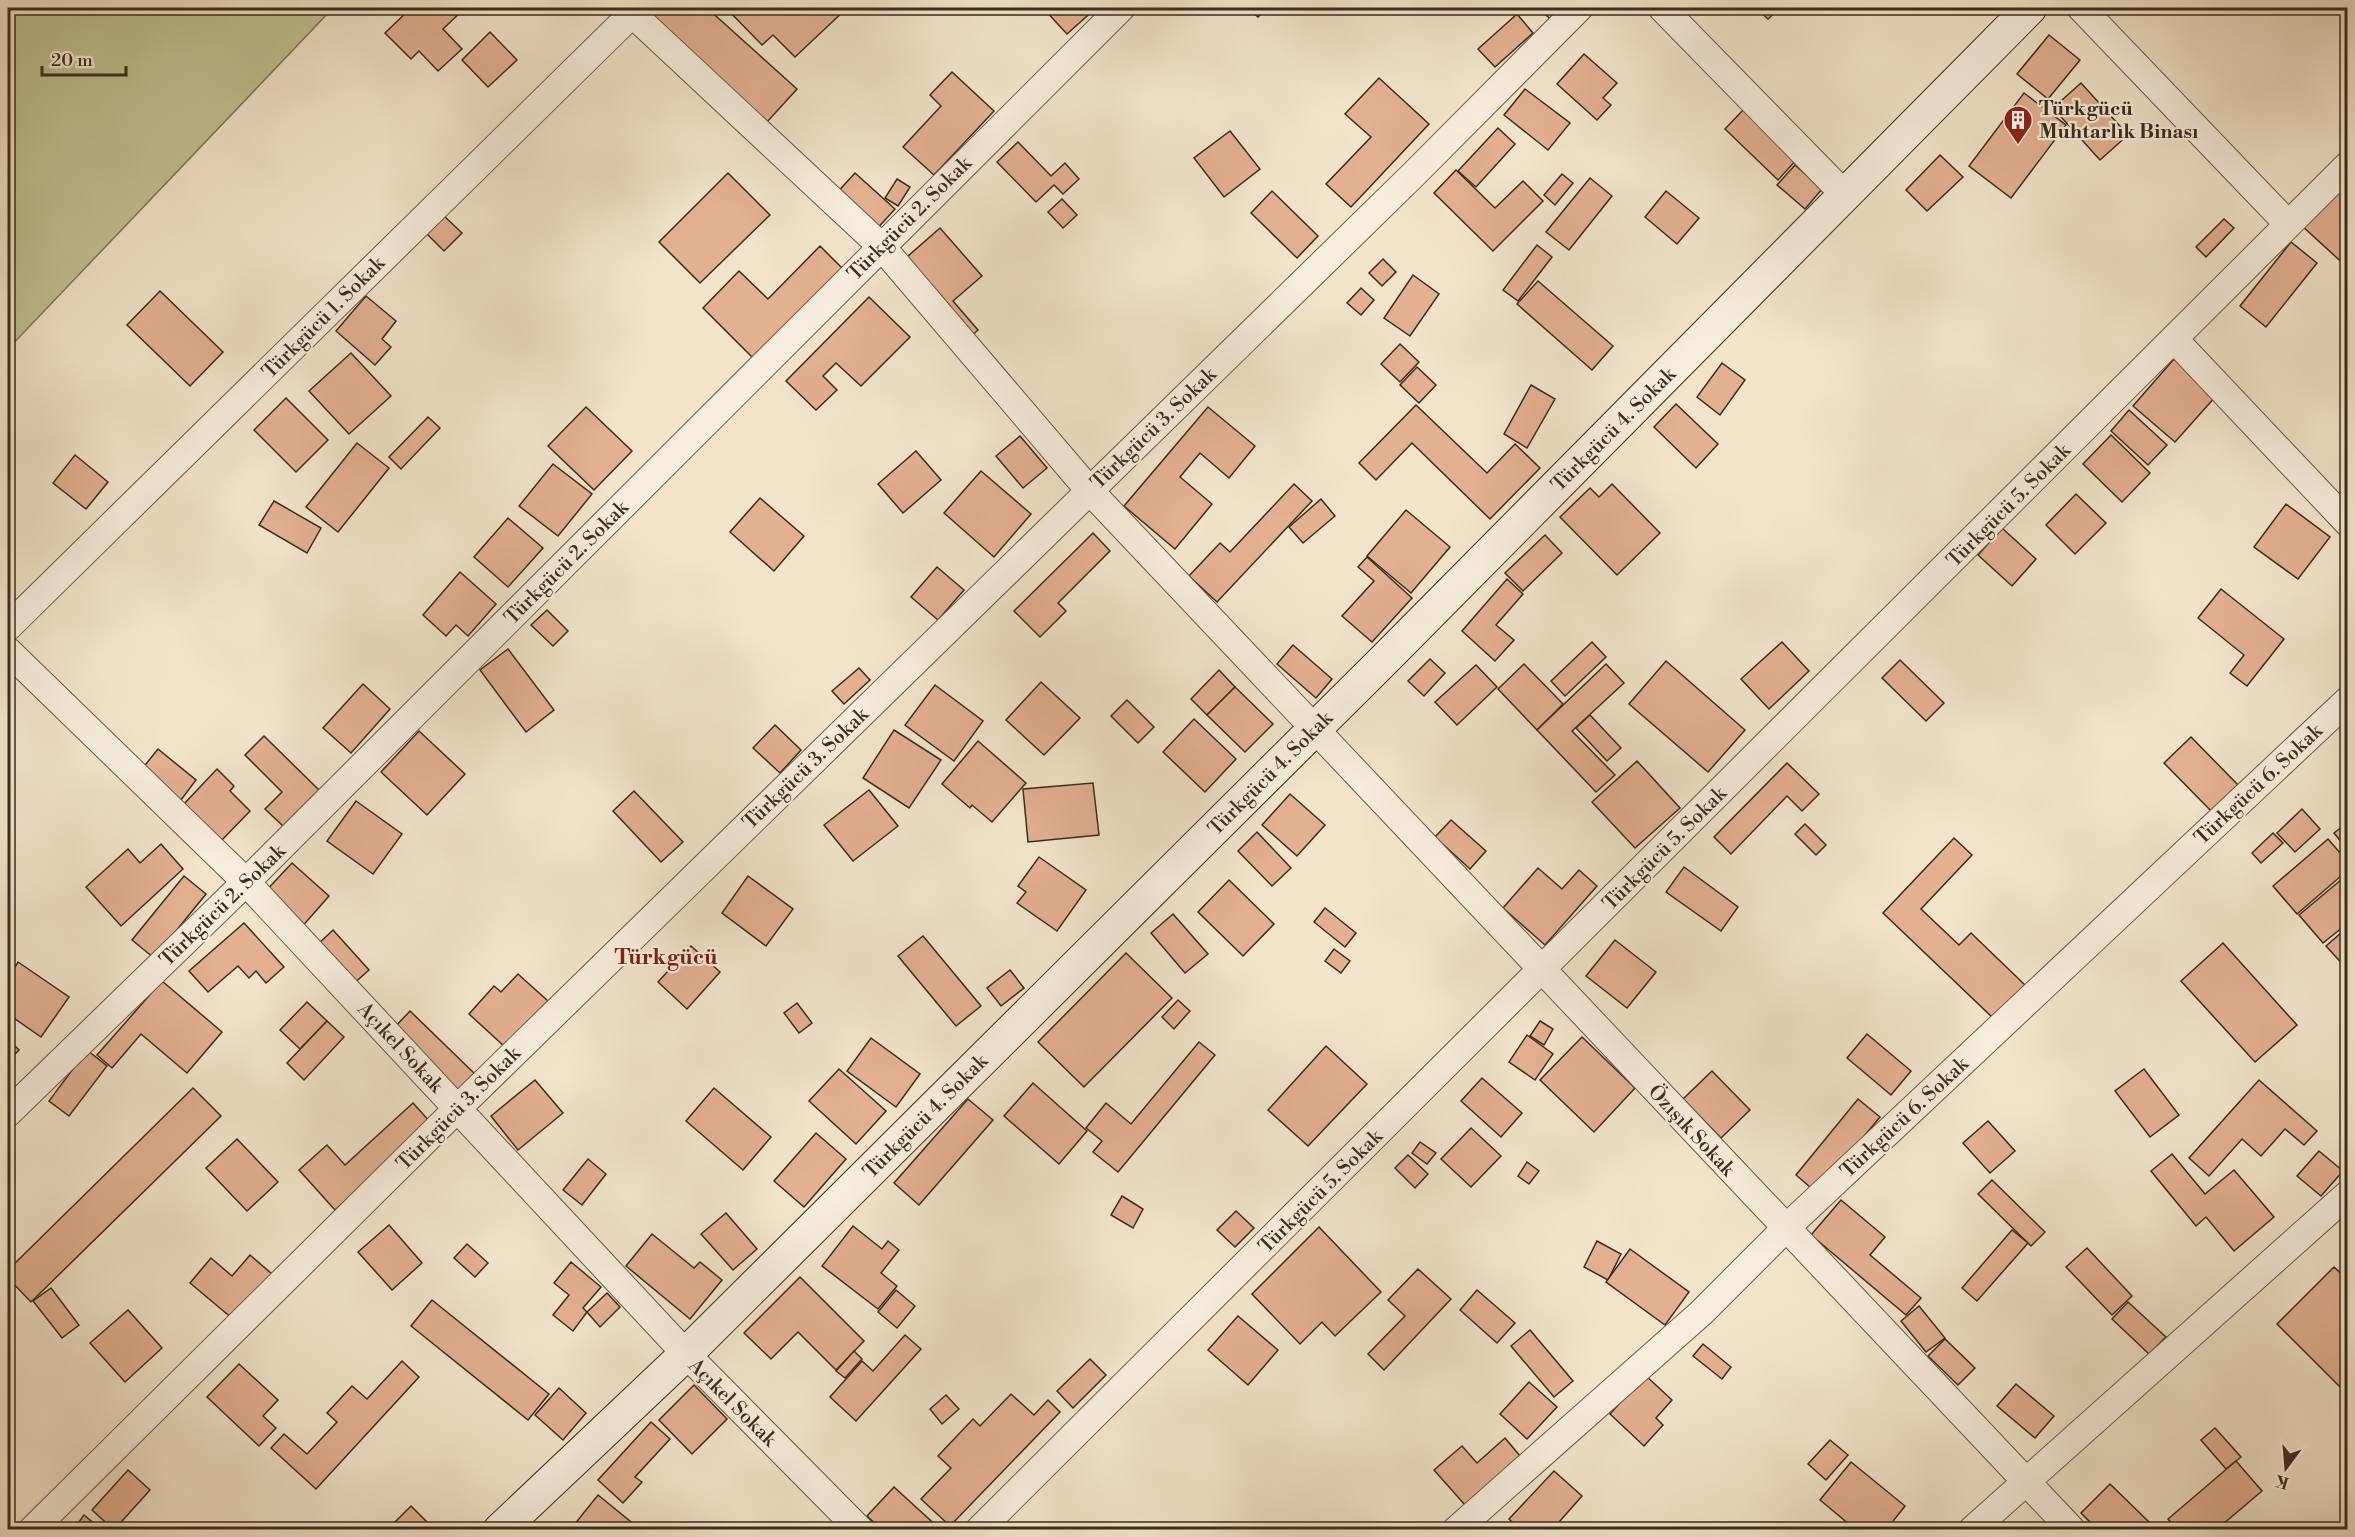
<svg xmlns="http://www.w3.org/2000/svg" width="2355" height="1537" viewBox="0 0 2355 1537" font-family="'Libre Bodoni',serif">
<rect width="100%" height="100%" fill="#f2e4cb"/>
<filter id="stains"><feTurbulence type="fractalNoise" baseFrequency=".00333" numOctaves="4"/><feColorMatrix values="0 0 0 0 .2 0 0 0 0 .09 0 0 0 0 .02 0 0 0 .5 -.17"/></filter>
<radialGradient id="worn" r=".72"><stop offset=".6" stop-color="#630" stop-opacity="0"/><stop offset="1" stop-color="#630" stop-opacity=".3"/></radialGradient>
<polygon fill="#c0c293" stroke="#7e7758" stroke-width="1.5" points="8,8 333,8 8,349"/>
<g fill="#e3b092" stroke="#3b2c1c" stroke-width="1.5">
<polygon points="411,8 465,8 443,29 462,49 438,71 419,51 411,59 385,33"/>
<polygon points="661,8 707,8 797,89 767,122 652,18"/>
<polygon points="726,8 847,8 795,57 773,35 762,45"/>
<polygon points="1043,8 1096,8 1067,34"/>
<polygon points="1248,8 1267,8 1258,17"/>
<polygon points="1537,8 1561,8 1552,20"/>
<polygon points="1756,8 1780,8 1768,19"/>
<polygon points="1517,14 1533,33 1495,67 1478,49"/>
<polygon points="490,32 517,60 488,87 462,60"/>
<polygon points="2049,35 2080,60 2048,99 2017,74"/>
<polygon points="1584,54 1617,83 1603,98 1611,105 1597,120 1557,84"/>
<polygon points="952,72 994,111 934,175 903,147 941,106 930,95"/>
<polygon points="1379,78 1429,124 1351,207 1326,184 1371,137 1345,114"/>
<polygon points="2081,83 2128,135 2100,160 2053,108"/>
<polygon points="1525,89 1570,123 1548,150 1504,115"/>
<polygon points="2024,93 2066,125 2011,198 1969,166"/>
<polygon points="1744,109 1797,159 1778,180 1725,129"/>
<polygon points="1498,128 1515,144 1476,187 1458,171"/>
<polygon points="1230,131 1260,169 1224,197 1194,158"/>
<polygon points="1018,142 1051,176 1065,163 1079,179 1063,194 1054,185 1036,202 997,162"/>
<polygon points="1940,155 1963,177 1927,211 1906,190"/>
<polygon points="1795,165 1822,189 1805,209 1777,185"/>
<polygon points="1456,170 1495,208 1523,181 1543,201 1493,251 1434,193"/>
<polygon points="728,173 770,215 700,283 659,242"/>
<polygon points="855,173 895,209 874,232 834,196"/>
<polygon points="1562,174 1573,183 1555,205 1544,195"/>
<polygon points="2348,176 2348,268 2301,225"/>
<polygon points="1590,178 1612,196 1569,250 1546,232"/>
<polygon points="897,179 910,187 898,206 885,198"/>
<polygon points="1272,191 1318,236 1297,258 1251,213"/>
<polygon points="1666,191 1699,218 1677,244 1645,217"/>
<polygon points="1062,199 1077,215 1063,228 1048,212"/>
<polygon points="443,215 462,233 444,251 426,233"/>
<polygon points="2224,219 2234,228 2206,257 2196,247"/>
<polygon points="940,228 982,276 953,301 978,330 967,340 900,263"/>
<polygon points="2291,242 2317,263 2266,327 2240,306"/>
<polygon points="1537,245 1552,257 1518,301 1503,290"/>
<polygon points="820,246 843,269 754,359 703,308 739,271 768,299"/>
<polygon points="1383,259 1396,272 1382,286 1369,273"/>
<polygon points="1413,275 1439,294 1410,336 1384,318"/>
<polygon points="1538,281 1613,346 1592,370 1517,304"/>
<polygon points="1361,288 1374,300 1361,315 1347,303"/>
<polygon points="160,291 223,352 190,386 127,325"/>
<polygon points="366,296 396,321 382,339 391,347 375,365 336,331"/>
<polygon points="869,297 910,337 861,386 836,363 823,376 837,390 816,410 786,381"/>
<polygon points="1400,344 1419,362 1400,382 1381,364"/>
<polygon points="351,353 391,396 349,434 309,391"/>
<polygon points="2174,359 2216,396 2175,442 2133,406"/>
<polygon points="1722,363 1745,380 1720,415 1697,397"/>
<polygon points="1417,367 1436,385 1419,403 1400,385"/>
<polygon points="1531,385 1555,399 1527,448 1504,434"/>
<polygon points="286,398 328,440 296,472 254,430"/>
<polygon points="1676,404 1718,444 1696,468 1654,427"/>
<polygon points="1416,405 1487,473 1515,444 1540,468 1490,519 1412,443 1376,480 1359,463"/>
<polygon points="586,407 632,451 594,490 548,446"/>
<polygon points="1208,407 1255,446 1229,478 1200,453 1180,477 1212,504 1175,549 1124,506"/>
<polygon points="2129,410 2167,445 2148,465 2111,431"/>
<polygon points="428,417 440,428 401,469 389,457"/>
<polygon points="2111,435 2150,473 2122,502 2083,464"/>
<polygon points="1020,436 1047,468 1023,488 996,456"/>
<polygon points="357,443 389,468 338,532 306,507"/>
<polygon points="916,451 941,480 903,513 878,484"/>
<polygon points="75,455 108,482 86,509 53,483"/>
<polygon points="553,464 592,494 558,536 519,506"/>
<polygon points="981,471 1031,514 994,557 944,513"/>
<polygon points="1294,484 1312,501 1217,602 1189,576 1220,543 1230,552"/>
<polygon points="1612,484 1660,533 1617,575 1560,517 1590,488 1599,497"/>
<polygon points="2076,494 2106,523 2075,554 2046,525"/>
<polygon points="760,498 804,536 774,571 730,532"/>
<polygon points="1321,499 1335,516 1303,543 1289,527"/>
<polygon points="274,501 321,528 307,553 259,525"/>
<polygon points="2286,504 2330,537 2298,579 2254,547"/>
<polygon points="1406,510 1450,547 1411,593 1367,556"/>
<polygon points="508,518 543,548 508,587 474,557"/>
<polygon points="2002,528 2036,559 2012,586 1978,555"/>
<polygon points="1093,533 1110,551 1058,603 1066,611 1040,637 1014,611"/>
<polygon points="1545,535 1562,553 1523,591 1505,573"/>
<polygon points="1367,557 1412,598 1372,642 1342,616 1374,581 1358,567"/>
<polygon points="937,567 964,590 938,620 911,597"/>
<polygon points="460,572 496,604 468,636 456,625 446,636 423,615"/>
<polygon points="1507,579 1523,594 1496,625 1514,640 1495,661 1462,631"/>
<polygon points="2221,589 2284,639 2247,686 2230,673 2244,655 2198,618"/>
<polygon points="547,610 568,631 553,646 531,625"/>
<polygon points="1592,642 1606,657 1565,696 1551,681"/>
<polygon points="1782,642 1809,671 1769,709 1741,679"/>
<polygon points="1293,645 1332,679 1316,698 1277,664"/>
<polygon points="508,649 554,710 526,732 480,670"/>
<polygon points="1430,659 1445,673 1424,696 1408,681"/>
<polygon points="1900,660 1944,703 1926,721 1882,678"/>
<polygon points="1666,661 1745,730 1708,772 1629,704"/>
<polygon points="1524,664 1563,704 1537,730 1498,689"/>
<polygon points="1606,664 1624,683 1572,731 1615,775 1596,792 1537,730"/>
<polygon points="1476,665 1497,687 1457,725 1435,702"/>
<polygon points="859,668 870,680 844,704 832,691"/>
<polygon points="1219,670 1235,687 1207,715 1191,699"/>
<polygon points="1041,682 1080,718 1044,755 1006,720"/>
<polygon points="363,684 390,709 351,753 323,728"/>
<polygon points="935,685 983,721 954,761 905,725"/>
<polygon points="1235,687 1273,724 1245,752 1207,715"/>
<polygon points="1127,700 1154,727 1138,743 1111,716"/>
<polygon points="1590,715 1621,748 1607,761 1576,728"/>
<polygon points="1194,719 1236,759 1205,792 1163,752"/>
<polygon points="775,725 801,750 780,773 753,748"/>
<polygon points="894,730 941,760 909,808 863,778"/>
<polygon points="419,731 465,774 427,815 381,772"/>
<polygon points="264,736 319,790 283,826 265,809 282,792 245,755"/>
<polygon points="2191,737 2241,788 2214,814 2164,763"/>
<polygon points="978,741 1026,783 992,822 972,805 970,808 942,784"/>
<polygon points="158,749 196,780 181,800 142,769"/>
<polygon points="1637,761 1680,808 1635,848 1592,802"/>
<polygon points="1787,763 1819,794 1802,811 1787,796 1731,854 1714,837"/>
<polygon points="217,769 234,786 230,791 250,811 221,841 183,805"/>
<polygon points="1093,783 1099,835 1028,842 1023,789"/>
<polygon points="869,790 898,826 853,861 824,825"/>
<polygon points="634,791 683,842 661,862 613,811"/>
<polygon points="1290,794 1325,825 1297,856 1262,825"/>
<polygon points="356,801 402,834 373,874 327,841"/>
<polygon points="2302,809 2320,829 2295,852 2277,833"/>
<polygon points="1451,820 1486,851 1470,869 1435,837"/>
<polygon points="2348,822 2348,850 2334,833"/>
<polygon points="1805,824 1826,845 1816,855 1795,834"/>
<polygon points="1257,832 1291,868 1272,886 1238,851"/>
<polygon points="2273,833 2283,843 2261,863 2252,853"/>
<polygon points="1954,838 1972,855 1921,909 1959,945 1971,933 2025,985 1993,1018 1883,913"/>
<polygon points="2328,839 2348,862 2348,870 2297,914 2273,886"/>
<polygon points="161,844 183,869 121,926 86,887 128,849 140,863"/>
<polygon points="1039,857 1086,890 1057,931 1017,903 1026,892 1018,886"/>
<polygon points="292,863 329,896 300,929 262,895"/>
<polygon points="1684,867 1738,907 1721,931 1666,892"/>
<polygon points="1538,868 1562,889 1579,870 1597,886 1545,945 1503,908"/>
<polygon points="2348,874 2348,923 2323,943 2299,915"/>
<polygon points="184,876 206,894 154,958 132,940"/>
<polygon points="748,876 793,909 766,946 722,913"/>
<polygon points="1229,880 1274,924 1243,956 1198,912"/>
<polygon points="1325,908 1356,933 1345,947 1314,922"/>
<polygon points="1173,914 1208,954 1185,973 1151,933"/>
<polygon points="244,923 284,967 266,983 256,971 249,978 238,966 208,992 189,971"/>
<polygon points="2348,927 2348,970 2326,946"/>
<polygon points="333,930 369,970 351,986 315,947"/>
<polygon points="923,936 981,1006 956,1026 898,956"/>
<polygon points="1615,940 1656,972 1627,1008 1586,976"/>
<polygon points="2223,943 2297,1025 2255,1062 2181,981"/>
<polygon points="691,946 720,972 687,1009 658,982"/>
<polygon points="1334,949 1350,961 1341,973 1325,961"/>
<polygon points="1126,953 1172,998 1084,1087 1038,1042"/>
<polygon points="18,962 69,997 41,1037 8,1014 8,978"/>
<polygon points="1010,970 1024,988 1001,1006 987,988"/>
<polygon points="518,974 548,1001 505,1047 469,1014 494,986 501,992"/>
<polygon points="162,981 222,1032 187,1073 141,1034 112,1068 97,1055"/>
<polygon points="1178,1000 1190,1011 1174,1029 1162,1017"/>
<polygon points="307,1002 327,1021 300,1049 280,1030"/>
<polygon points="797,1003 812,1023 799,1033 784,1013"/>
<polygon points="410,1011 475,1074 457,1092 393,1029"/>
<polygon points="327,1021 344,1037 304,1080 287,1063"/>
<polygon points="1540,1021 1553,1029 1544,1045 1530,1036"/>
<polygon points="1867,1034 1911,1071 1891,1095 1847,1058"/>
<polygon points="1527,1035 1553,1054 1535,1080 1509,1062"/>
<polygon points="1582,1037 1635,1088 1594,1132 1540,1080"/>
<polygon points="871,1038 920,1074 896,1107 847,1071"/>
<polygon points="8,1039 19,1050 8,1061"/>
<polygon points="1199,1042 1215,1055 1118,1172 1093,1152 1102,1141 1086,1128 1106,1103 1131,1124"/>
<polygon points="1326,1046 1367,1084 1308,1146 1268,1110"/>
<polygon points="87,1050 107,1066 69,1116 49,1101"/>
<polygon points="839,1069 886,1111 856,1144 809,1101"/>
<polygon points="2144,1069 2179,1115 2150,1137 2115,1091"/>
<polygon points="1712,1071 1750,1110 1721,1138 1683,1099"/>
<polygon points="1482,1078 1522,1113 1501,1137 1461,1101"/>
<polygon points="535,1080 563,1113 518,1150 491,1116"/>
<polygon points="2259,1080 2317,1131 2304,1145 2285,1129 2261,1156 2242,1139 2209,1176 2189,1158"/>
<polygon points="1033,1083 1087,1131 1059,1164 1004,1116"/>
<polygon points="193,1088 221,1116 31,1302 8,1278 8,1270"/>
<polygon points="714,1088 771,1137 743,1170 686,1121"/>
<polygon points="968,1099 993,1120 919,1205 894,1183"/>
<polygon points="1858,1099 1880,1117 1817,1193 1796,1175"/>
<polygon points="413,1103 431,1123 335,1210 299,1170 327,1145 345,1165"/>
<polygon points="1988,1121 2015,1151 1990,1173 1963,1143"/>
<polygon points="1471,1128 1501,1156 1471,1187 1441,1159"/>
<polygon points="816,1133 846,1159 804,1207 774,1181"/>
<polygon points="237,1139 278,1182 247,1211 206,1168"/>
<polygon points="1420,1142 1436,1153 1427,1164 1412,1153"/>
<polygon points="2319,1151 2343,1171 2321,1196 2297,1176"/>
<polygon points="2172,1154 2205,1194 2234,1170 2274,1217 2234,1251 2206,1217 2196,1226 2151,1171"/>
<polygon points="1408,1155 1428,1174 1415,1188 1395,1168"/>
<polygon points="588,1159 606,1174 582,1205 563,1190"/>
<polygon points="1527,1162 1539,1171 1529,1184 1518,1176"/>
<polygon points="1992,1180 2045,1232 2031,1246 1978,1194"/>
<polygon points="1122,1196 1143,1209 1133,1228 1111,1215"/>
<polygon points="1841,1200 1885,1237 1870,1255 1921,1298 1906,1315 1811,1235"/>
<polygon points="1236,1211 1254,1228 1235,1247 1217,1230"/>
<polygon points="726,1213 757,1249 733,1270 701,1234"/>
<polygon points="389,1225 422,1263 392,1290 358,1252"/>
<polygon points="853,1226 882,1249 888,1241 899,1250 881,1273 897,1286 878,1309 822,1266"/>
<polygon points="1319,1227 1381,1292 1335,1336 1322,1322 1300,1344 1252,1294"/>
<polygon points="2012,1230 2028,1243 1977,1301 1962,1288"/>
<polygon points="652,1234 694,1268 700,1262 722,1280 690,1319 626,1266"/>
<polygon points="1597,1241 1621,1254 1608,1280 1584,1267"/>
<polygon points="467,1244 488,1263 475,1277 454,1258"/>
<polygon points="2087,1248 2132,1296 2112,1315 2066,1267"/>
<polygon points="1630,1249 1689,1292 1665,1325 1606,1282"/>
<polygon points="250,1255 272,1274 233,1319 190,1283 211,1258 232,1276"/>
<polygon points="571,1262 601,1287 583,1308 587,1312 573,1331 553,1315 569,1295 554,1283"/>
<polygon points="2334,1267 2348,1280 2348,1387 2344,1391 2277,1324"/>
<polygon points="1418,1269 1451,1299 1384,1370 1368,1354 1405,1316 1388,1300"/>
<polygon points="800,1277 864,1341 836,1370 798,1332 771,1359 744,1333"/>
<polygon points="51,1288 79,1325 62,1338 33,1301"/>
<polygon points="896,1290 915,1306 897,1328 878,1312"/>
<polygon points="1477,1290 1515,1323 1497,1343 1460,1310"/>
<polygon points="607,1293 620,1307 600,1327 587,1312"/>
<polygon points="432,1300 549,1394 528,1420 411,1326"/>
<polygon points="2128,1302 2166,1337 2149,1354 2112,1319"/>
<polygon points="1919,1306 1945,1338 1926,1352 1901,1321"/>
<polygon points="128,1310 162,1348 125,1382 90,1343"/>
<polygon points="1238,1316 1278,1350 1248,1385 1208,1350"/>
<polygon points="1530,1330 1573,1381 1554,1397 1511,1346"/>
<polygon points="905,1335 921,1349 856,1421 830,1397 862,1361 873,1371"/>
<polygon points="1945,1339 1975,1368 1958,1385 1928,1356"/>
<polygon points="1703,1344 1731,1367 1722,1379 1693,1356"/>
<polygon points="854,1351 862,1359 845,1378 836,1371"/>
<polygon points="1090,1359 1106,1375 1073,1408 1057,1391"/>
<polygon points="402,1361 419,1377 316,1489 271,1448 284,1434 307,1454 337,1422 327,1413 352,1386 367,1399"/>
<polygon points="239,1364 278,1400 263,1416 276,1428 259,1446 207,1397"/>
<polygon points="1645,1375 1672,1400 1656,1418 1663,1425 1644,1446 1610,1414"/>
<polygon points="1529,1382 1557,1407 1527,1439 1500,1414"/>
<polygon points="2016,1384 2054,1416 2035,1438 1997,1406"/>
<polygon points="694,1385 727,1419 692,1454 659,1420"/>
<polygon points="559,1388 586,1413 563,1440 535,1415"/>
<polygon points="1011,1394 1034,1415 1048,1400 1060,1412 950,1526 921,1499 951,1468 938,1456 973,1419 980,1426"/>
<polygon points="946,1395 959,1409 942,1424 930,1409"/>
<polygon points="651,1422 670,1439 635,1477 642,1482 623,1503 598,1480"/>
<polygon points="2215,1428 2241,1457 2226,1469 2201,1440"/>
<polygon points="1505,1438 1520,1456 1465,1505 1434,1470 1462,1446 1477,1463"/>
<polygon points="1830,1440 1848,1455 1826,1480 1808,1464"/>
<polygon points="2236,1461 2262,1491 2216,1530 2167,1530 2173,1525 2168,1519"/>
<polygon points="1851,1462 1905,1506 1886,1530 1856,1530 1820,1500"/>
<polygon points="128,1470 150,1490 114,1530 92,1510"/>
<polygon points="1554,1471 1582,1496 1552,1530 1520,1530 1509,1519"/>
<polygon points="2110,1484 2149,1522 2142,1530 2098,1530 2081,1513"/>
<polygon points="894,1487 941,1530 882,1530 867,1516"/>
<polygon points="598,1495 641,1530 570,1530"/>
<polygon points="411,1506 435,1530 387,1530"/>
<polygon points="84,1515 102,1530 73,1530"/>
</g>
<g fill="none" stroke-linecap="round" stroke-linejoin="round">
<g stroke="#695a48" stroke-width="29">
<g id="street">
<polyline points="626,8 881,246 1089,490 2072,1530"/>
<polyline points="1662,8 1845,195"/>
<polyline points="2081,8 2288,224"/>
<polyline points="2174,339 2348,523"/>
<polyline points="8,627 638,8"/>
<polyline points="8,651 246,882 686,1354 860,1530"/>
<polyline points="8,1113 246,882 1121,8"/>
<polyline points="32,1530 458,1108 1413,175 1579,8"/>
<polyline points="979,1530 2348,165"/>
<polyline points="1456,1530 1701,1313 1785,1229 2348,700"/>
<polyline points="1972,1530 2348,1194"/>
</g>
</g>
<g stroke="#3b2c1c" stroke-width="35">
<polyline id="secondary" points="500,1530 686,1354 1385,659 2030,8"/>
</g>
<use href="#street" stroke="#f7eddd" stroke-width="27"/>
<use href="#secondary" stroke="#f7eddd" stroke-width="33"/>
</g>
<defs>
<g id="building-pin" transform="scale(1.5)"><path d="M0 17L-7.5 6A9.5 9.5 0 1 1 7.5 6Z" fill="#8f2418" stroke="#f7eddd"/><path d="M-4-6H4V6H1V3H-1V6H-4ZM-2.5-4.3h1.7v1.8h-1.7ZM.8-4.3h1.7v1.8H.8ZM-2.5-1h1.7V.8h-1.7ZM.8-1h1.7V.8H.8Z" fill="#fff"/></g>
</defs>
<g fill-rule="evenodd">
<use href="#building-pin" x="2018" y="120"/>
</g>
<g text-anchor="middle" stroke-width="4.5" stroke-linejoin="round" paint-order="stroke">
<g font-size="20" font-weight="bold" fill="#3b2c1c" stroke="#f7eddd" text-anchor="start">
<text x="2039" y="115">Türkgücü<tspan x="2039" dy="23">Muhtarlık Binası</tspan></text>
</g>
<g font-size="20" fill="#3b2c1c" stroke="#f7eddd">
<text transform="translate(909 218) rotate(-45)" y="7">Türkgücü 2. Sokak</text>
<text transform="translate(323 317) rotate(-45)" y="7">Türkgücü 1. Sokak</text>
<text transform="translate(1153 428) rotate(-44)" y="7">Türkgücü 3. Sokak</text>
<text transform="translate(1613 429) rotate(-45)" y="7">Türkgücü 4. Sokak</text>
<text transform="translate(2008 505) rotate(-45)" y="7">Türkgücü 5. Sokak</text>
<text transform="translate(566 562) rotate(-45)" y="7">Türkgücü 2. Sokak</text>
<text transform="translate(805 768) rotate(-44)" y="7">Türkgücü 3. Sokak</text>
<text transform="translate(1270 773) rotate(-45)" y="7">Türkgücü 4. Sokak</text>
<text transform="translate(2258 784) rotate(-43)" y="7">Türkgücü 6. Sokak</text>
<text transform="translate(1664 848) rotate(-45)" y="7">Türkgücü 5. Sokak</text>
<text transform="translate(222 905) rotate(-44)" y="7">Türkgücü 2. Sokak</text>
<text transform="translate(401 1047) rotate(47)" y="7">Açıkel Sokak</text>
<text transform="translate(458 1108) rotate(-45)" y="7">Türkgücü 3. Sokak</text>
<text transform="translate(925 1116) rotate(-45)" y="7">Türkgücü 4. Sokak</text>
<text transform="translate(1904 1117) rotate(-43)" y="7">Türkgücü 6. Sokak</text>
<text transform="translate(1692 1130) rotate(47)" y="7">Özışık Sokak</text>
<text transform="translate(1320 1191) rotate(-45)" y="7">Türkgücü 5. Sokak</text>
<text transform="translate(733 1402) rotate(45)" y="7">Açıkel Sokak</text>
</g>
<g font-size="22" font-weight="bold" fill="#7a1f14" stroke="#f7eddd">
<text x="666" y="964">Türkgücü</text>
</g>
</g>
<rect width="2355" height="1537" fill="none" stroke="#f2e4cb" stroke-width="30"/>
<rect x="9" y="9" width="2337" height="1519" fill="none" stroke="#3b2c1c" stroke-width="3"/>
<rect x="15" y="15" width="2325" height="1507" fill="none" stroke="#3b2c1c" stroke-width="1.5"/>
<g transform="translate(2286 1468) rotate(196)" stroke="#f7eddd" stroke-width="4.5" paint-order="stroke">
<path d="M0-4.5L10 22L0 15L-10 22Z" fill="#3b2c1c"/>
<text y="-9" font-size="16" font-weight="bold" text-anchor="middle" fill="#3b2c1c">K</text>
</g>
<path d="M42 66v9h84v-9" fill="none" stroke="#3b2c1c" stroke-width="3"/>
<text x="51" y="66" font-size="18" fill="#3b2c1c" stroke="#f7eddd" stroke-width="4.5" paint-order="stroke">20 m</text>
<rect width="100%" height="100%" filter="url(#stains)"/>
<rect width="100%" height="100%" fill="url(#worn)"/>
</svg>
